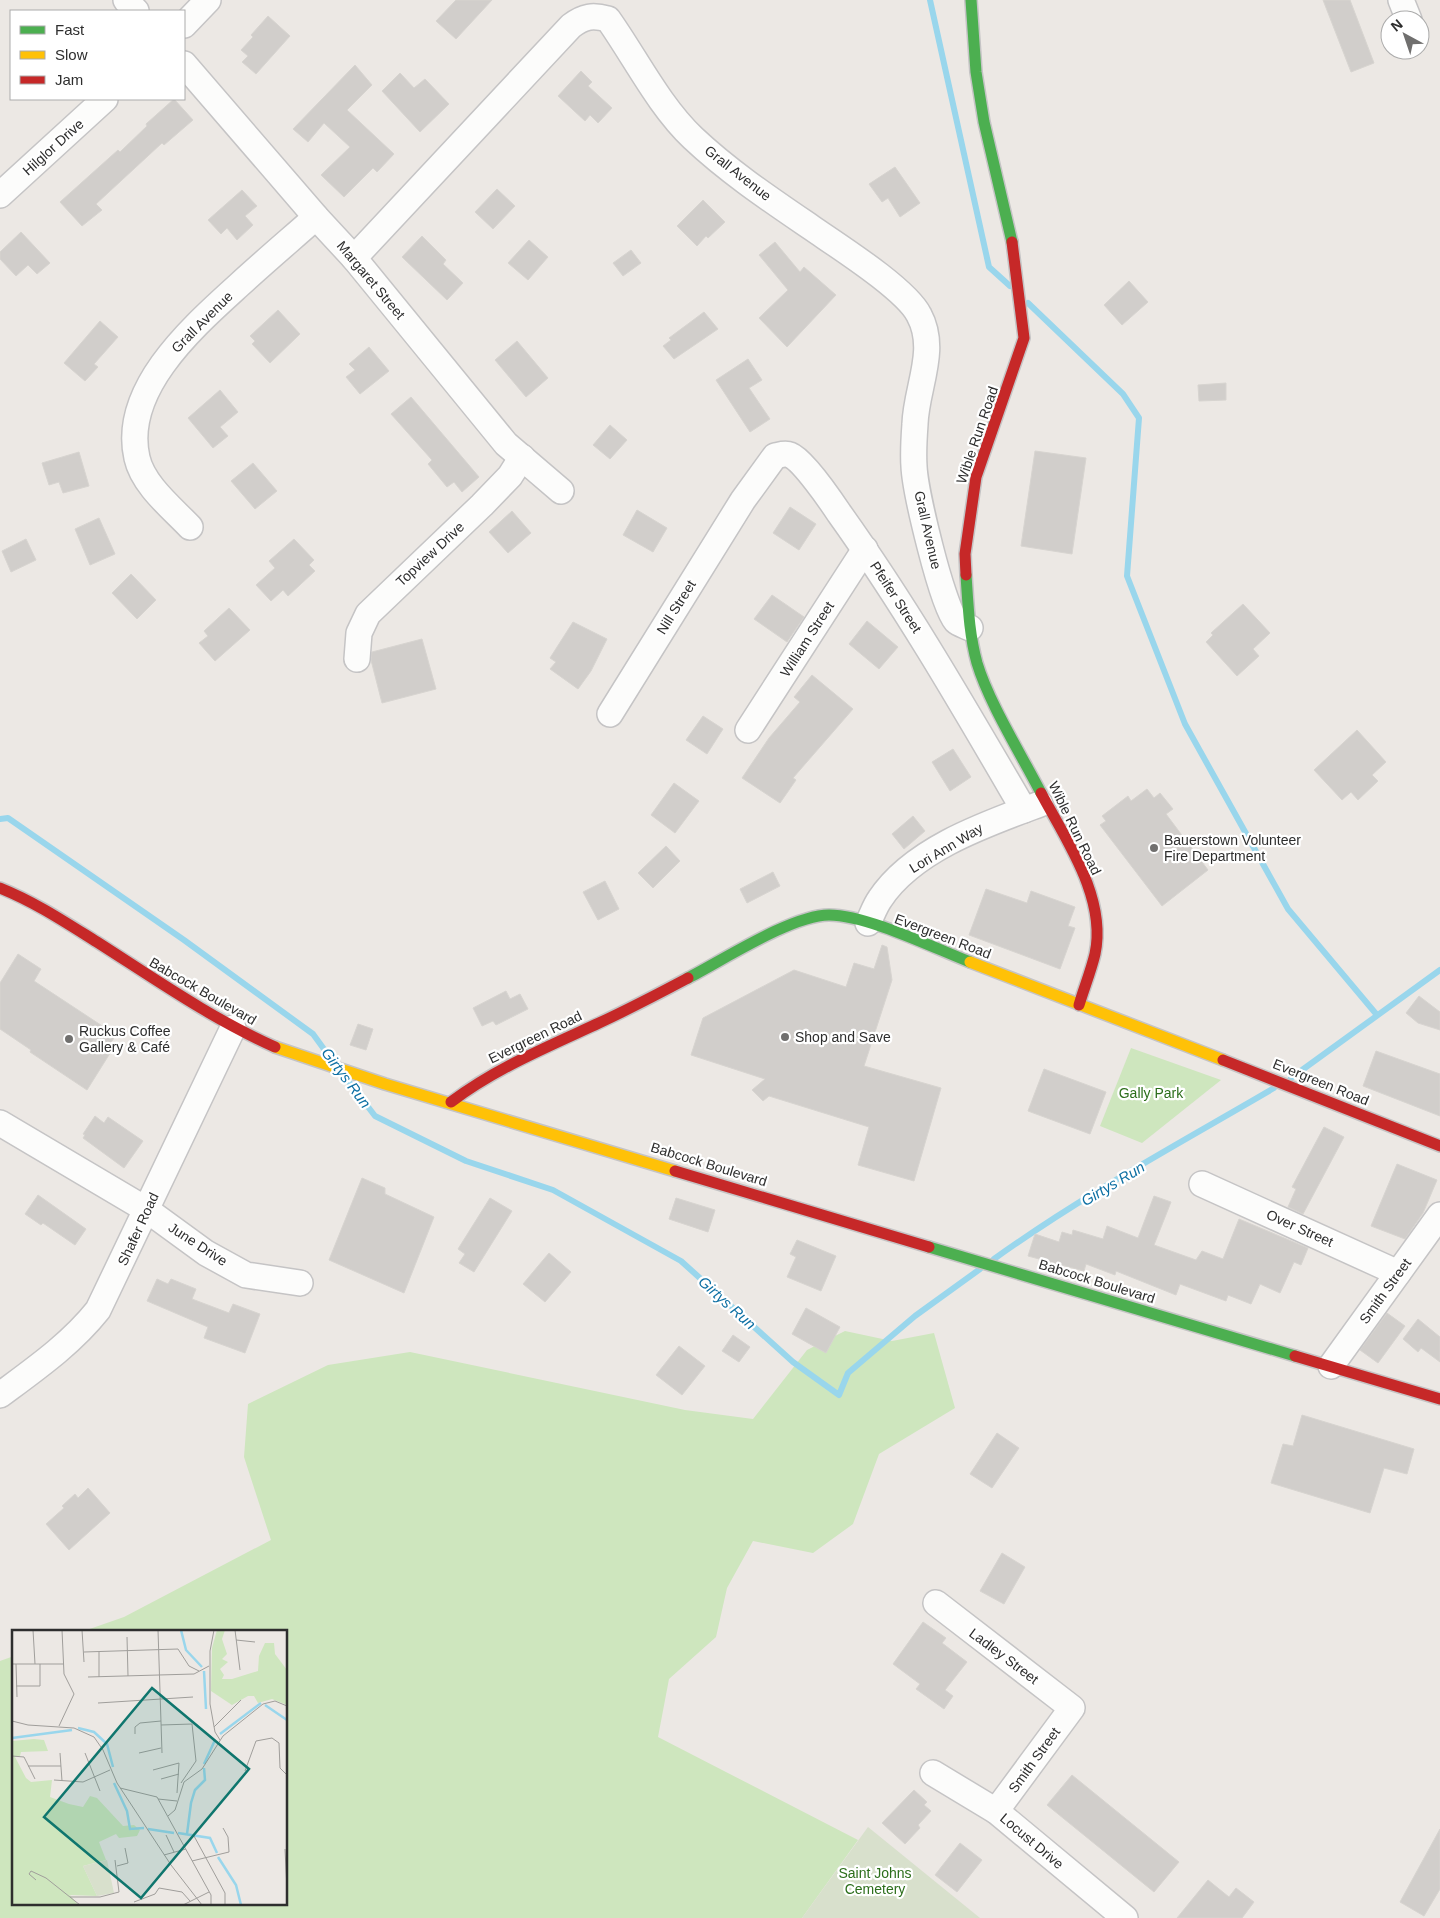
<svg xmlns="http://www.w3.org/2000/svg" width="1440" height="1918" viewBox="0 0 1440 1918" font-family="Helvetica,sans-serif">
<rect width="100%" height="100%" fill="#ece8e4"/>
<g fill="#cee6be">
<polygon points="1131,1048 1221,1080 1142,1143 1100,1126"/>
<polygon points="845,1331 892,1341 934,1333 955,1408 879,1454 853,1524 813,1553 753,1541 727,1588 716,1637 669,1679 658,1737 858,1840 802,1918 0,1918 0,1661 14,1656 14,1904 286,1904 286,1632 81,1632 124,1617 271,1540 244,1457 248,1404 328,1365 410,1352 685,1410 753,1419 807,1350"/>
</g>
<polygon fill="#d8e0cc" points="868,1827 980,1918 802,1918"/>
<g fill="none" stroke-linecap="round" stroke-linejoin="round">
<g stroke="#99d6ec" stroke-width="6">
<polyline points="930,0 989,267 1010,286"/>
<polyline points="1028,303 1123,394 1139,418 1127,576 1185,724 1288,909 1377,1015"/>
<polyline points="0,819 8,818 184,940 313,1034 329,1056"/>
<polyline points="1291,1078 1440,970"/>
<polyline points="349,1082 375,1116 466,1161 553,1190 681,1261 793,1362 839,1395 848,1373 915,1316 980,1269"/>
<path d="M994,1259C1083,1195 1180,1143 1274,1088"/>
</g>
</g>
<g fill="#d1cecb" stroke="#d7d4d0">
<polygon points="456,0 492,0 456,39 436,21"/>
<polygon points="1323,0 1350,0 1374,63 1351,72"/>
<polygon points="268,16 290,36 256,74 242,62 248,56 241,50 253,37 251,35"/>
<polygon points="355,65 372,85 347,110 394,154 377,172 373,168 344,197 321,175 350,147 324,123 308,142 293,129"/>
<polygon points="581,71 592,82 588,86 612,108 598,123 590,115 585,121 558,96"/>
<polygon points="400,73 414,88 425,79 449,104 420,132 382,91"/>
<polygon points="174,99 193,120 164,145 162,143 96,204 102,210 82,226 60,202 118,150 120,152 147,126 146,124"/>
<polygon points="895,167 920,203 900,217 888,198 882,202 869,184"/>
<polygon points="497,189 515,206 493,229 475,212"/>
<polygon points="242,190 257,206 245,216 253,225 237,240 227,228 221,234 208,220"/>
<polygon points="703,200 725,222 708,238 706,236 697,246 677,226"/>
<polygon points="21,232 50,263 37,274 28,265 16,276 0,259 0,252"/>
<polygon points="422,236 446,260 443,264 463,283 447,300 402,257"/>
<polygon points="529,240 548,257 528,280 508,263"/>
<polygon points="775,242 800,272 804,267 836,295 787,347 759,318 788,290 759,255"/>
<polygon points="631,250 641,263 623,276 613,263"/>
<polygon points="1129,281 1148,302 1122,325 1104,305"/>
<polygon points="278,310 300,334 270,363 252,344 255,341 250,336"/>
<polygon points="704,312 718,329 674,359 663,346 671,340 669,338"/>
<polygon points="100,321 118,337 94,364 98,367 85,381 64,363"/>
<polygon points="517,341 548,378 526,397 495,360"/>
<polygon points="369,347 389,371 360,394 346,377 355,370 349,364"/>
<polygon points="748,359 762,380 749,388 770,419 750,432 716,380"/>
<polygon points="1226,383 1226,400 1199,401 1198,385"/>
<polygon points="220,390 238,412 220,427 228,436 213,448 188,418"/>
<polygon points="411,397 479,477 462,492 454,482 447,487 428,464 432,460 391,414"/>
<polygon points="610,425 627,440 610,459 593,445"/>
<polygon points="1035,451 1086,458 1072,554 1021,546"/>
<polygon points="79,452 89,486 63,493 59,482 49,485 42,463"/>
<polygon points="253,463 277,491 255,509 231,481"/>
<polygon points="790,507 816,524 799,550 773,533"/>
<polygon points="637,510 667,528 653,552 623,535"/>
<polygon points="512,511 531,533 508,553 489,532"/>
<polygon points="99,518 115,554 90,565 75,529"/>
<polygon points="26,539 36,560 11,572 2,551"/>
<polygon points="294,539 314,560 309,565 315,571 288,596 283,590 271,601 256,585 275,568 269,561"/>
<polygon points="131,574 156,600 137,619 112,593"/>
<polygon points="772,595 804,617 787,642 754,619"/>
<polygon points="1243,604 1270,633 1253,649 1259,656 1237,676 1206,642 1213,635 1211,633"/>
<polygon points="229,608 250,630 215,661 199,643 208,636 204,631"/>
<polygon points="867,621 898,647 879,669 849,644"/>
<polygon points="573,622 607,639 591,671 578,689 550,669 556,662 550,658"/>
<polygon points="422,639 436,689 382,703 371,660 372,652"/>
<polygon points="812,675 853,709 793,778 796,780 780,803 742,778 769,738 800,702 794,697"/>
<polygon points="703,716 723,729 707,754 686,740"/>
<polygon points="1357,730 1386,762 1372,775 1378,781 1358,800 1351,792 1342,800 1314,770"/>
<polygon points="953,749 971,777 950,791 932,762"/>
<polygon points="674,783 699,801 675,833 651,815"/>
<polygon points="1147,789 1154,798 1160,793 1173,809 1166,814 1208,870 1162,906 1100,825 1106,821 1102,816 1128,796 1131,801"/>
<polygon points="913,816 925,831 904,849 892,834"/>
<polygon points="666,846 680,861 653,888 638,873"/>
<polygon points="773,872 780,886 747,903 740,889"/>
<polygon points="605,881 619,909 598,920 583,892"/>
<polygon points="986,889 1027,903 1031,891 1075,907 1068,926 1075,928 1060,969 969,935"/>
<polygon points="882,945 887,947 892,980 864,1066 941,1088 914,1181 858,1165 869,1127 769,1096 763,1101 752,1090 765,1079 691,1055 703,1018 794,970 846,987 854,963 874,969"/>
<polygon points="18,954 41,969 34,981 116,1035 108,1047 112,1050 87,1090 30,1052 31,1050 0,1029 0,983"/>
<polygon points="506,991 510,999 520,994 528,1009 496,1025 493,1021 482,1026 473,1008"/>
<polygon points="1419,996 1440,1012 1440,1030 1418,1023 1406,1013"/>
<polygon points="358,1024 373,1029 366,1050 350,1045"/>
<polygon points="1376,1051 1440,1074 1440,1116 1363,1086"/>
<polygon points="1044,1069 1106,1092 1090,1134 1028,1111"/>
<polygon points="95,1116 104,1123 108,1117 143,1141 124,1168 83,1138 85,1135 83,1134"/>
<polygon points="1324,1127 1344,1137 1303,1214 1288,1207 1296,1189 1292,1187"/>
<polygon points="1397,1164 1437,1180 1423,1213 1405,1239 1371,1226"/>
<polygon points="362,1178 385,1188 385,1194 434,1217 404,1293 329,1260"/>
<polygon points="38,1195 86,1229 75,1245 43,1223 41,1225 25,1214"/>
<polygon points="1154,1196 1171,1202 1154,1245 1196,1260 1202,1251 1223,1259 1239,1219 1308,1248 1301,1265 1294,1262 1280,1293 1260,1284 1251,1304 1228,1295 1226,1301 1180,1284 1176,1295 1116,1271 1115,1275 1086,1264 1084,1271 1028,1256 1035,1234 1059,1242 1062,1232 1072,1235 1073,1230 1103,1239 1107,1226 1138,1238"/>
<polygon points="490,1198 512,1211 474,1272 459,1263 465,1254 458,1249"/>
<polygon points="676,1198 715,1210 708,1232 669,1219"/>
<polygon points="797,1240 836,1256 821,1291 787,1277 796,1257 790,1254"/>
<polygon points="549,1253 571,1272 545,1302 523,1284"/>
<polygon points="157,1279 168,1284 171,1279 196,1289 192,1299 229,1313 233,1304 260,1314 245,1353 204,1338 208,1327 147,1301"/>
<polygon points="806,1308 840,1327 826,1353 792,1334"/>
<polygon points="1387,1313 1405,1326 1378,1363 1360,1350"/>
<polygon points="1418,1319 1440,1337 1440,1362 1421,1348 1418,1352 1403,1339"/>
<polygon points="733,1335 750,1347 739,1362 722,1351"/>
<polygon points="679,1346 705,1366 682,1395 656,1375"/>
<polygon points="1302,1415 1414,1449 1407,1474 1384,1468 1370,1513 1271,1483 1283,1444 1293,1446"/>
<polygon points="997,1433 1019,1448 992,1488 970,1474"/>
<polygon points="88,1488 110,1513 69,1550 46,1524 64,1508 62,1506 75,1494 78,1498"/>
<polygon points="1002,1553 1025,1567 1004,1604 980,1591"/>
<polygon points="923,1622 946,1638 942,1643 967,1662 945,1690 953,1696 944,1709 916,1689 920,1684 893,1664"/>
<polygon points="1072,1775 1179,1862 1154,1892 1047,1805"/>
<polygon points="914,1790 927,1802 924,1805 931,1811 918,1825 920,1828 905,1844 882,1823"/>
<polygon points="1440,1829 1440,1889 1424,1916 1400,1902"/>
<polygon points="960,1843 982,1860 957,1892 935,1875"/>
<polygon points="1208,1880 1229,1897 1236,1888 1254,1902 1242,1918 1177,1918"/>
</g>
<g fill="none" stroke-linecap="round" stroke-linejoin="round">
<g stroke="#c5c4c5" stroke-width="28">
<g id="street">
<polyline points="126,0 136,11"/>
<polyline points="1401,0 1409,20"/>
<polyline points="184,25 208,0"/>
<polyline points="184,64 316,217 354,258 506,444 561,491"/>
<polyline points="0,195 105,99"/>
<path d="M354,258L571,26C584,16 593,15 608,19C635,57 659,106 693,138C729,172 771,200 812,228C838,246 906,289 919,315C938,350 916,388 915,424C914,438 913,452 914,466C915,491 942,605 956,621C959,624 966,626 970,628"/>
<path d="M190,527C172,508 143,485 137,458C121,389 194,326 239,285C264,262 290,240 316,217"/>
<polyline points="357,659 359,633 368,614 482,505 510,476 522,457"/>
<path d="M610,714L743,500L775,456C780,455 785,453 790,455C803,460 831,501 839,513C907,608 965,709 1024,810"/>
<polyline points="748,730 865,549"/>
<path d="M868,923C872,915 875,906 880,899C913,849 986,824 1040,804"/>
<polyline points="0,1123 147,1210 206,1253 246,1275 300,1283"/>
<polyline points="1202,1184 1398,1273"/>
<polyline points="1331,1366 1440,1215"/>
<path d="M0,1395C35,1369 71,1344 98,1310L233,1028"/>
<polyline points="936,1603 1072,1708 996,1811"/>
<polyline points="933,1773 996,1811 1125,1918"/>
</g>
</g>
<g stroke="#c5c4c5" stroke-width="14">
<g id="fast">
<polyline points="971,0 976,72 984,122 1012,242"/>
<path d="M966,575C968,604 969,634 977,663C989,703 1021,754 1041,793"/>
<path d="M688,978C723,960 792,915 829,915C867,915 934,948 970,962"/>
<polyline points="929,1247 1295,1356"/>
</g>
</g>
<g stroke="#c5c4c5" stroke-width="14">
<g id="slow">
<polyline points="970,962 1223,1060"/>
<polyline points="275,1047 385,1084 675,1171"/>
</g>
</g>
<g stroke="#c5c4c5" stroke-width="14">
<g id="jam">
<polyline points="966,575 965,554 976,477 1024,338 1012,242"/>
<path d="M1041,793C1066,840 1107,898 1095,954C1091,971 1084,988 1079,1005"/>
<path d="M0,888C35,902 65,922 97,942C155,979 212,1019 275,1047"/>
<polyline points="1223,1060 1440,1146"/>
<path d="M451,1102C496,1068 547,1047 599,1023C629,1009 658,994 688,978"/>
<polyline points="675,1171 929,1247"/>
<polyline points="1295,1356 1440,1399"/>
</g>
</g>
<use href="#street" stroke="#fcfcfb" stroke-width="25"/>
<use href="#fast" stroke="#4caf50" stroke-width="11"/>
<use href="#slow" stroke="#ffc107" stroke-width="11"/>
<use href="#jam" stroke="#c62828" stroke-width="11"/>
</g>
<g fill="#706f6e" stroke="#fff" stroke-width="2">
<circle cx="1154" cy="848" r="5"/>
<circle cx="785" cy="1037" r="5"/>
<circle cx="69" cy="1039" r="5"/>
</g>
<g text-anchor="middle" stroke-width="4.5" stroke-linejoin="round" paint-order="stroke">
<g font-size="14" fill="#2e2e2e" stroke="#fff">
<text transform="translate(53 147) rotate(-42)" y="5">Hilglor Drive</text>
<text transform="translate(738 173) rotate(38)" y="5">Grall Avenue</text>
<text transform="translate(371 280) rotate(50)" y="5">Margaret Street</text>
<text transform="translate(202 322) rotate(-45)" y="5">Grall Avenue</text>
<text transform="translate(977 435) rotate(-71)" y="5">Wible Run Road</text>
<text transform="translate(928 530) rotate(77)" y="5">Grall Avenue</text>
<text transform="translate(430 554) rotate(-43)" y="5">Topview Drive</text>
<text transform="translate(896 597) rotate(57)" y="5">Pfeifer Street</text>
<text transform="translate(676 607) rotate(-58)" y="5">Nill Street</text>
<text transform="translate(807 639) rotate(-57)" y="5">William Street</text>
<text transform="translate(1075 828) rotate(64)" y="5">Wible Run Road</text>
<text transform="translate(946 848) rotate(-31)" y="5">Lori Ann Way</text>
<text transform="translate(943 936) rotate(21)" y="5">Evergreen Road</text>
<text transform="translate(203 991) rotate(30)" y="5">Babcock Boulevard</text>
<text transform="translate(535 1037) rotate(-26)" y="5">Evergreen Road</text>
<text transform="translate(1321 1082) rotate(22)" y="5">Evergreen Road</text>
<text transform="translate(709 1164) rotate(17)" y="5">Babcock Boulevard</text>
<text transform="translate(1300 1228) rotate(24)" y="5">Over Street</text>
<text transform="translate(138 1229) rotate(-65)" y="5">Shafer Road</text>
<text transform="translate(198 1244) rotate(33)" y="5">June Drive</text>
<text transform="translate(1097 1281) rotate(17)" y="5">Babcock Boulevard</text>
<text transform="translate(1385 1291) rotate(-54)" y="5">Smith Street</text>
<text transform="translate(1004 1656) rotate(37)" y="5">Ladley Street</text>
<text transform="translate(1034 1760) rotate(-54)" y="5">Smith Street</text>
<text transform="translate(1032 1841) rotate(40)" y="5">Locust Drive</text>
</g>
<g font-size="14" fill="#2e2e2e" stroke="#fff" text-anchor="start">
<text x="1164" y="845">Bauerstown Volunteer<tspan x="1164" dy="16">Fire Department</tspan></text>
<text x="79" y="1036">Ruckus Coffee<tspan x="79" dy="16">Gallery &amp; Café</tspan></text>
<text x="795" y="1042">Shop and Save</text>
</g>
<g font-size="14" fill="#2c6e1b" stroke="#fff">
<text x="1151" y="1098">Gally Park</text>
<text x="875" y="1878">Saint Johns<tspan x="875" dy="16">Cemetery</tspan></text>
</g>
<g font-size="15" font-style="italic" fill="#0d6fa3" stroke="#fff">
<text transform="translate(346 1078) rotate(53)" y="5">Girtys Run</text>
<text transform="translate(1113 1184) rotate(-31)" y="5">Girtys Run</text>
<text transform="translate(727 1303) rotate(42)" y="5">Girtys Run</text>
</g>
</g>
<g transform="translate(12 1630)">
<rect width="275" height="275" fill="#ece8e4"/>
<path d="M205,0H213L210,9L215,24L210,29L216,32L208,39L212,45L210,49H220L246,41L247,26L253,13H262L263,24L275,40V75L260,69L246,73L242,66H236L220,75L199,61L200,18ZM22,109L32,110L36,121L9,122L8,126L3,127L14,148L19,152L40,150L38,167L57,174L71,177L78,166L85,168L111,196L122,195L128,200L125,206L107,208L104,204L87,212L94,230L71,236L85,266L58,265L66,275H0V111Z" fill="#cee6be"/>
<path d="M95,230L102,263L85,266L71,236Z" fill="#d8e0cc"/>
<path fill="none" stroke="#99d6ec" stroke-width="2.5" d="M169,0L174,20L190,37M192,41L194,79M253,75L275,90M66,98L82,102L95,114L101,137M208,104L249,73M0,108L60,100M192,134L203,110M102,153L115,181L118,199L132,198M136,199L162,203M166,203L198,208L205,223M175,204L179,173L183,160L193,150L192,138M206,227L224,255L229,275"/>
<path fill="none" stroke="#a09e9b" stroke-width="1" d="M21,0L23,34M70,0L72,32M146,0L150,123M202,0L198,21V74L203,102L208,110M223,0L228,40M115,7L116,46M224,10L243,12M72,22L166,19L177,36L187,41M0,34H52M4,34L5,67M76,47L182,44L197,36M87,47V22M4,56H28V34M86,73L181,67M0,91L16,95L62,98L82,107L91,120L105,153L159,235L190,275M149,95L180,94L184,131L169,153M47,96L62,64L52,44L50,0M202,97L229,70M123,104V97L128,93L149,91M48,123L50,151M73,123L88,161M127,123L149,118M0,126L12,127L23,149M16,136H49M141,140L167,133L165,163M233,141L244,111L260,108L267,113L268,138L275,145M149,149L167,144M42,150L71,152L98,140M108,158L145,167L199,265V275M146,169L165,171M156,186L163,180L172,152L190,139L211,106L251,74L263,71L275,76M154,205L162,222M182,206L213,263V275M273,219L275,259M152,225L174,219M180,231L217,222L216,207L211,198M105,236L116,233L113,218M24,250L17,244L19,241L34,248L68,275M58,267H88L107,262L103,230M122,272L143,264L147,258L170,262L178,271M171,275L197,262"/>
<path fill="#0f766e" fill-opacity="0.15" stroke="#0f766e" stroke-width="2.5" d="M140,58L237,139L129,268L32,187Z"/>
<rect width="275" height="275" fill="none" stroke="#2e2e2e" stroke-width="2.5"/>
</g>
<rect x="10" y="10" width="175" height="90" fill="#ffffff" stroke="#ababab"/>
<rect x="20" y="26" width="25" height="8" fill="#4caf50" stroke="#ababab"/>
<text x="55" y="35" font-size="15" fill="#2e2e2e">Fast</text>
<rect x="20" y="51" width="25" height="8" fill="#ffc107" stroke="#ababab"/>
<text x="55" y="60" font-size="15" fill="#2e2e2e">Slow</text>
<rect x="20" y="76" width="25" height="8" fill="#c62828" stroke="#ababab"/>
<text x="55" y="85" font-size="15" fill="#2e2e2e">Jam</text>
<g transform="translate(1405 35) rotate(320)"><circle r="24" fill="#ffffff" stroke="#ababab"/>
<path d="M0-4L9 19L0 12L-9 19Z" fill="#706f6e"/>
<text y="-8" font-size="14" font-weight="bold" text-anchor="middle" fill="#2e2e2e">N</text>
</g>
</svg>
